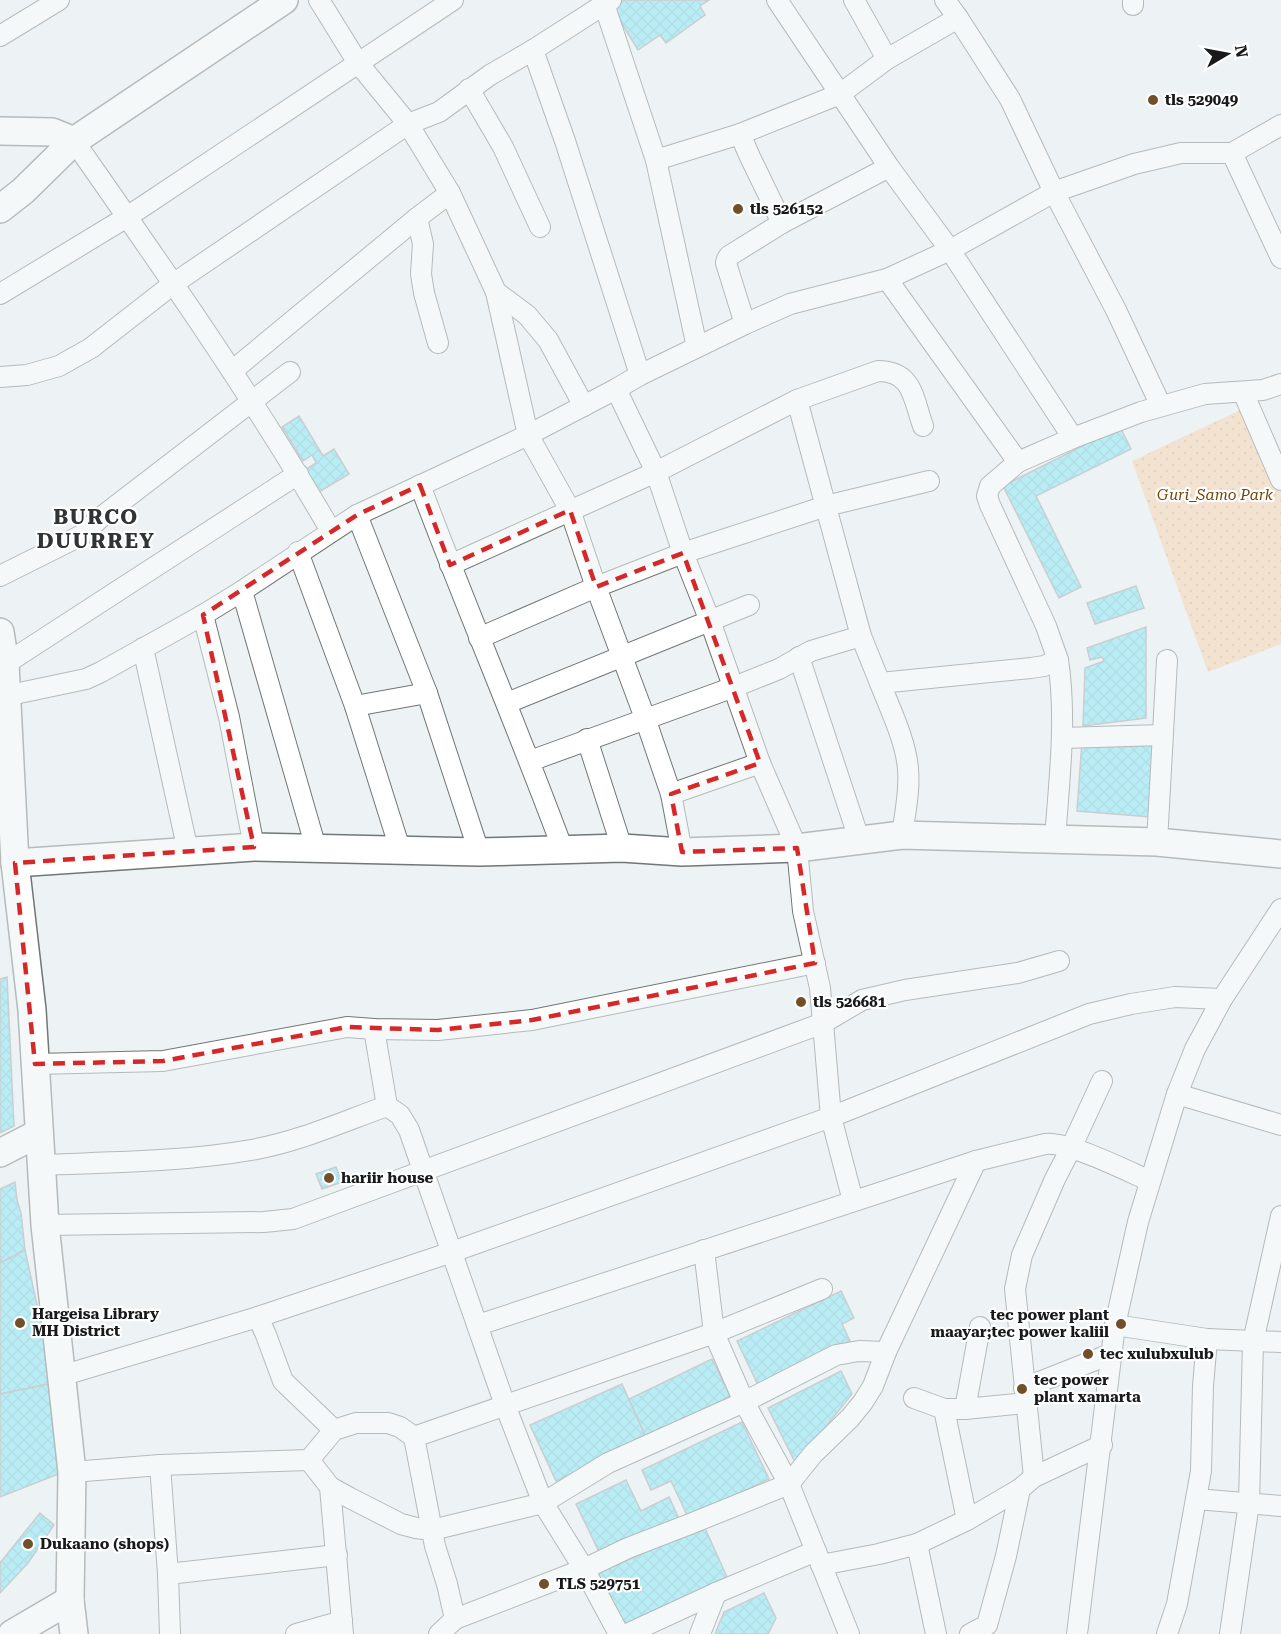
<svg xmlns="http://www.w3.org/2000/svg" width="1281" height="1634" viewBox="0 0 1281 1634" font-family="'Roboto Serif',serif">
<defs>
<pattern id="park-dots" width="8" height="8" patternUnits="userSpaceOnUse" patternTransform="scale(1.5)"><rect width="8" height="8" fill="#facea4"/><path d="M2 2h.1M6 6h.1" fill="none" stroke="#d6b08d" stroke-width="1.8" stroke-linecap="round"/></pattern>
<pattern id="building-cross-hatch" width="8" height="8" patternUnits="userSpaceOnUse" patternTransform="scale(1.5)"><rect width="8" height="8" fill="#7be6f8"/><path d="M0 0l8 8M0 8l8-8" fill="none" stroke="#6ac5d4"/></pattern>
</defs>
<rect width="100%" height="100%" fill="#edf3f4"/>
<polygon fill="url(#park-dots)" points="1255,403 1281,476 1281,644 1208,672 1132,461"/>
<g fill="url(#building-cross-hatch)" stroke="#9ea3a4" stroke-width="1.5">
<polygon points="620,0 709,0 700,6 705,15 666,43 660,35 638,50 611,6"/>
<polygon points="299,416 323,456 334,449 349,474 319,492 305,470 316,463 312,455 303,461 282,427"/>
<polygon points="1120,427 1131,449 1036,496 1081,587 1059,598 1003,486"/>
<polygon points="1136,586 1144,608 1095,624 1087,603"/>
<polygon points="1146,627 1146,718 1083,726 1085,668 1104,661 1102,657 1090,660 1087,648"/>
<polygon points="1154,740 1150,817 1077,811 1082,741"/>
<polygon points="7,977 14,1126 0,1133 0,979"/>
<polygon points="336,1167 342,1182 322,1189 316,1174"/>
<polygon points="15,1182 17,1200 21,1213 25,1250 0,1263 0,1189"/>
<polygon points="25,1250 54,1383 0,1394 0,1263"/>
<polygon points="841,1291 854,1318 842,1324 850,1341 758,1385 737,1341"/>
<polygon points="712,1359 730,1396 647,1440 629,1399"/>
<polygon points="841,1371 852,1394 796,1464 768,1408"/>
<polygon points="54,1383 61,1473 0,1497 0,1394"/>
<polygon points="622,1384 647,1440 556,1481 530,1425"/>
<polygon points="742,1422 769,1479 688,1517 671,1481 651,1490 642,1470"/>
<polygon points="626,1480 641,1511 669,1497 679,1519 601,1556 576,1504"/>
<polygon points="40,1513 54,1525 28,1563 0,1593 0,1563"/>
<polygon points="704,1526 731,1586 625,1634 598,1573"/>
<polygon points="764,1593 776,1618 768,1634 715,1634 724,1612"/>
</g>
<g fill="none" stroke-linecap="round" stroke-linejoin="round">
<g stroke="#717676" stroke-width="22">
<g id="street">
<polyline points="319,0 358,63 408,124 450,193 496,292 528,435 570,510 596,587 645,718 671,794 682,852"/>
<polyline points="777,0 889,167 950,250 1073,438"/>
<polyline points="854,0 887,59"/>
<polyline points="945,0 958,18 1010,99 1054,192 1116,310 1161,406"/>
<polyline points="604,4 656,160 740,134 840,94 887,59 958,18"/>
<polyline points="1133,5 1133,0"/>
<polyline points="0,36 59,0"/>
<polyline points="533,50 565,141 640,375"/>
<polyline points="469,89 503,147 540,227"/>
<polyline points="740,134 750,157 782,223"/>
<path d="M74,141C163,268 253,396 331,531"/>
<polyline points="1232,153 1281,258"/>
<polyline points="656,160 697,347"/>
<polyline points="887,279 1018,462"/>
<polyline points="496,292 527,315 548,340 584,406"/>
<polyline points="0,294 127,217 453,0"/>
<polyline points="745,324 726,263 727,259 729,256 782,223 889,167"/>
<polyline points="438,343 424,293 421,274 423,244 417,218 450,193"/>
<polyline points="232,371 417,218"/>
<polyline points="0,377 27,375 59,366 91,348 173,284 408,124 439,112 490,75 533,50 611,0"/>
<polyline points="616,389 656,472 683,553 710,621 760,763 797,848 803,911 820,988 831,1117 853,1201"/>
<polyline points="1243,392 1281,480"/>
<polyline points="797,400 861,636 880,683"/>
<path d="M420,485C466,608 518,728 563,850"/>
<polyline points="357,515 427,693 479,852"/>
<polyline points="298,552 355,706 400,849"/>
<path d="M450,565L656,472L797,400L878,371C913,371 913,398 923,426"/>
<polyline points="0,576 82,535 100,518 290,372"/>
<polyline points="242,591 316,848"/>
<polyline points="203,615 229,717 254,847"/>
<polyline points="479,638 596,587 683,553 826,506 929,481"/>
<polyline points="143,648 188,851"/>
<polyline points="799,657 859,839"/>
<polyline points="5,664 298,474"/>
<polyline points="5,696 86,679 101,672 203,615 242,591 357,515 528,435 616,389 640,375 745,324 790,304 887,279 950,250 1054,192 1134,164 1181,153 1232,153 1281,125"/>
<polyline points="507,703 749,605"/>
<polyline points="355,706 427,693"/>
<polyline points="1062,738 1162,735"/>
<polyline points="587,739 622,848"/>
<polyline points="530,761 734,687 779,669 811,651 861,636"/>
<polyline points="671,794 760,763"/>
<path d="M902,835C905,813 910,791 908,769C906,741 890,709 880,683L1031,668L1044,666L1058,660L1046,626L990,505L987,496L990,486L1018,462L1073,438L1141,412L1205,394L1263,390L1281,384"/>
<path d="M1055,840C1059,780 1067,720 1058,660"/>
<polyline points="1157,842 1167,660"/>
<polyline points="374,1029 387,1106"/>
<polyline points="35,1064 163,1061 347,1027 374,1029 438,1030 532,1020 815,963"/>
<polyline points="1177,1094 1281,1125"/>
<path d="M41,1165C111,1162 182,1162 251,1150C298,1142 342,1122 387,1106L400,1115L409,1130L505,1405L543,1503L584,1569L619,1634"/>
<polyline points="45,1225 264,1222 293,1219 823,1023 862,1000 905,990 1018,973 1059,961"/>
<polyline points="704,1250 714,1333 744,1402 789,1484 849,1634"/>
<polyline points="258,1317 266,1335 283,1381 334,1430"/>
<path d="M478,1325L976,1161L1045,1144C1068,1141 1127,1171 1150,1181"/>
<polyline points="1115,1325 1207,1339 1281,1342"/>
<polyline points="61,1376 258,1317 452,1252 831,1117 1089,1014 1131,1004 1175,997 1222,999"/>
<polyline points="1024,1388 1113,1353"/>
<polyline points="914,1398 944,1409 965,1409 1026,1403"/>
<polyline points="944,1409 967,1520"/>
<polyline points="965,1409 980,1327"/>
<polyline points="414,1437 435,1546 447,1584 455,1619 584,1569 628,1548 690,1524 789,1484 813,1454 850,1418 863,1402 873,1386 886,1352 976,1161"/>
<polyline points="309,1460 330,1487 350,1498 401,1524 416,1528 432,1530 543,1503 608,1463 744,1402 836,1355 859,1351 886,1352"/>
<polyline points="160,1465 168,1574 170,1634"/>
<polyline points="72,1472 160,1465 309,1460 334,1430 356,1423 388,1423 400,1427 414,1437 714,1333 822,1289"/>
<polyline points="1034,1477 1015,1289 1022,1255 1055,1179 1071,1148 1102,1081"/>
<polyline points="330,1487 343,1634"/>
<polyline points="1196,1499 1281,1506"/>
<polyline points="917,1544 936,1634"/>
<polyline points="821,1565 879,1554 917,1544 967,1520 1020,1489 1034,1477 1102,1445"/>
<polyline points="168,1574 337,1555"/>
<polyline points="296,1634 342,1621"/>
<polyline points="439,1634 455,1619"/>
<polyline points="627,1634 716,1593 816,1551"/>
<polyline points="700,1634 716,1593"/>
<polyline points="970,1634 987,1625 1006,1556 1020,1489"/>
<polyline points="1077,1634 1115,1325 1138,1222 1177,1094 1195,1049 1222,999 1281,909"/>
<polyline points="1167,1634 1177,1604 1201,1471 1203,1386 1207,1339"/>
<polyline points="1230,1634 1249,1503 1253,1342 1281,1216"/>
</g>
</g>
<g stroke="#717676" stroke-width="30">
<g id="secondary">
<polyline points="0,131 52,132 74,141"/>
<polyline points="0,209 23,191 74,141 284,0"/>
<polyline points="0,632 5,664 15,863 32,1010 45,1225 72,1472 70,1600 74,1634"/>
<polyline points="15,863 254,847 479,852 622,848 682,852 797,848 902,835 1157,842 1281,854"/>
<polyline points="0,1153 39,1133"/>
<polyline points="12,1634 70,1600"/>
</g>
</g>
<use href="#street" stroke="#fff" stroke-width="20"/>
<use href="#secondary" stroke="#fff" stroke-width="27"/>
</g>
<path d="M0 0H1281V1634H0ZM420,485L450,565L570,510L596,587L683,553L760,763L671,794L682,852L797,848L815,963L532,1020L438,1030L347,1027L163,1061L35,1064L15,863L254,847L203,615L357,515Z" fill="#edf3f4" fill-opacity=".55" fill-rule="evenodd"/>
<path fill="none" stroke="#d62828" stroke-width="4.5" stroke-dasharray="12 8" stroke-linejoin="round" d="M420,485L450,565L570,510L596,587L683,553L760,763L671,794L682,852L797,848L815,963L532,1020L438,1030L347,1027L163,1061L35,1064L15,863L254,847L203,615L357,515Z"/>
<g fill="#734f29" stroke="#fff" stroke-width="2">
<circle cx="1153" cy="100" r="6"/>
<circle cx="738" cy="209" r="6"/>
<circle cx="801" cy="1002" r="6"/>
<circle cx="329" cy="1178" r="6"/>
<circle cx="20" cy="1323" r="6"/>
<circle cx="1121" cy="1324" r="6"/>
<circle cx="1088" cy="1354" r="6"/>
<circle cx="1022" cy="1389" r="6"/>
<circle cx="28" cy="1544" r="6"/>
<circle cx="544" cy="1584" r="6"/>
</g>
<g text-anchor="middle" stroke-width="4.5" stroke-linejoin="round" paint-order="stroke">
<g font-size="15" font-weight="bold" fill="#17191a" stroke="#fff" text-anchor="start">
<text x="1165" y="105">tls 529049</text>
<text x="750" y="214">tls 526152</text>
<text x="813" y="1007">tls 526681</text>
<text x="341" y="1183">hariir house</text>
<text x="32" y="1319">Hargeisa Library<tspan x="32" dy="17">MH District</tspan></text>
<text x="1109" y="1320" text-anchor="end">tec power plant<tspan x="1109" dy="17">maayar;tec power kaliil</tspan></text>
<text x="1100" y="1359">tec xulubxulub</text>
<text x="1034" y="1385">tec power<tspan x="1034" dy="17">plant xamarta</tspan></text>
<text x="40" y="1549">Dukaano (shops)</text>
<text x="556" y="1589">TLS 529751</text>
</g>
<g font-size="15" font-style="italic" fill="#734406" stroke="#fff">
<text x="1215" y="500">Guri_Samo Park</text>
</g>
<g font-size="21" font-weight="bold" letter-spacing="1.5" fill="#2f3435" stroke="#fff">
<text x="96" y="524">BURCO<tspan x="96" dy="24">DUURREY</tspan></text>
</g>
</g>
<g transform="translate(1227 54) rotate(80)" stroke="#ffffff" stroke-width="4.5" paint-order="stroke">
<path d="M0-4.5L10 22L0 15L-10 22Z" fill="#17191a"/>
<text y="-9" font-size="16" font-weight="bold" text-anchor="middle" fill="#17191a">N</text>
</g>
</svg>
